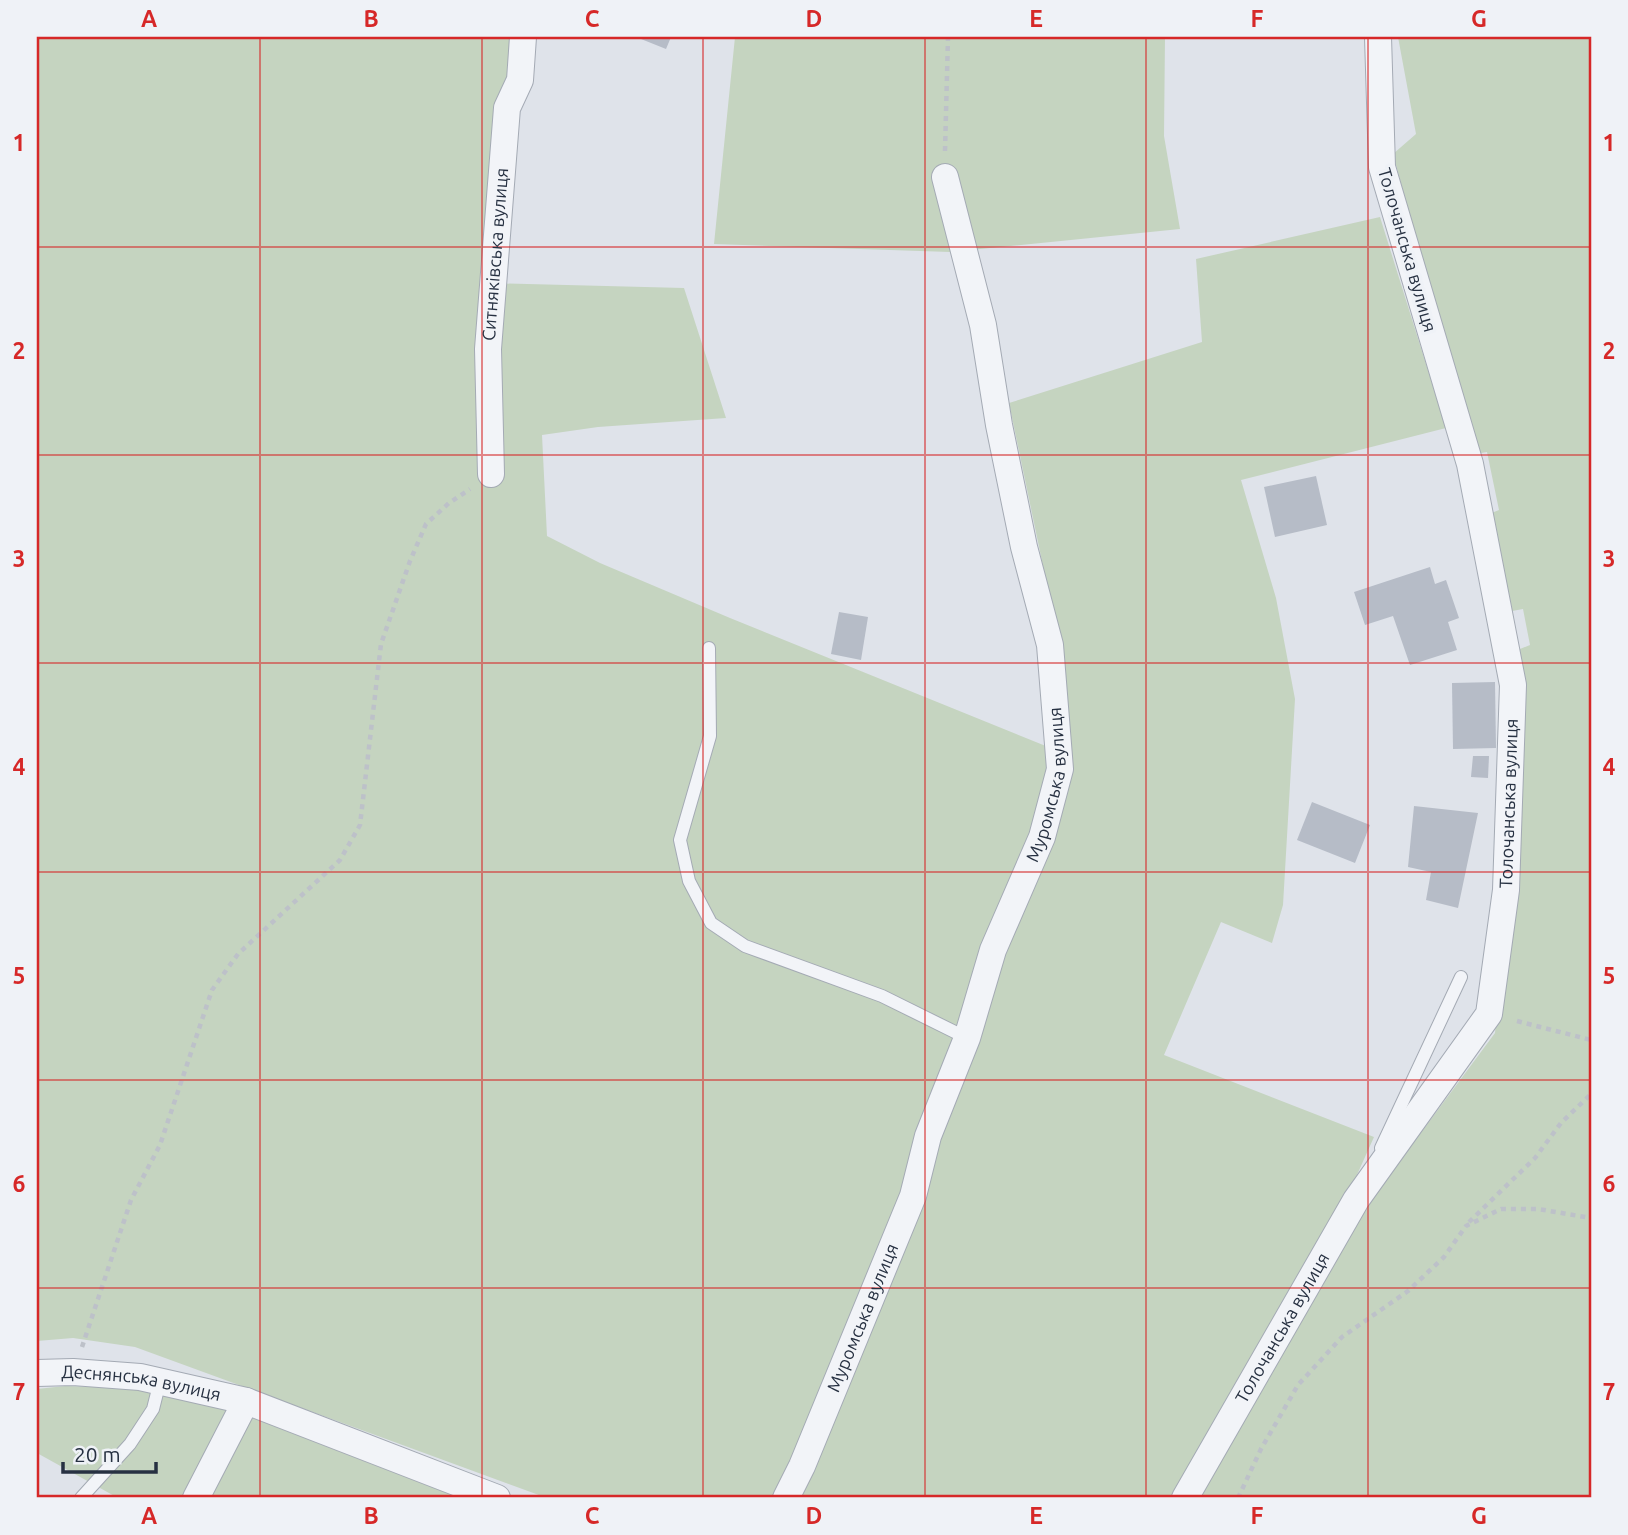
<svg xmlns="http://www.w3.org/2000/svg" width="1628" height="1535" viewBox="0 0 1628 1535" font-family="Ubuntu,sans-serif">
<rect width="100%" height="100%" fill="#dfe3ea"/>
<g fill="#c5d4c0">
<polygon points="37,37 512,37 483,283 684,288 726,418 598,427 542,435 547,536 600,563 730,618 1068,755 1062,657 1009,403 1202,342 1196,259 1380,217 1446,428 1241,480 1276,598 1295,699 1283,905 1272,943 1221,922 1164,1055 1374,1137 1347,1197 1177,1498 547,1498 135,1347 73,1338 37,1341"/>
<polygon points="735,37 1165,37 1164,136 1180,229 950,252 714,244"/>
<polygon points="1398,37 1591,37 1591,1498 1196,1498 1365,1208 1495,1033 1524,696 1520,649 1530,645 1523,609 1512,611 1489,514 1499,510 1487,452 1475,454 1393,154 1416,134"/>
<polygon points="65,1386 142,1388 227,1408 460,1498 118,1498 37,1453 37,1389"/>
</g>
<g fill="#b6bcc7">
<polygon points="636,37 671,37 666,49"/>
<polygon points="1316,476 1327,525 1275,537 1264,487"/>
<polygon points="1430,567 1435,584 1446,580 1459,618 1448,622 1457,650 1410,665 1393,616 1365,625 1354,592"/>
<polygon points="839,612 868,617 861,660 831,654"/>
<polygon points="1495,682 1496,748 1453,749 1452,683"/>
<polygon points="1473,756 1489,756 1488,778 1471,777"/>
<polygon points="1312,802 1370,825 1355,863 1297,840"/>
<polygon points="1414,806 1478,813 1458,908 1426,900 1431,872 1408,867"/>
</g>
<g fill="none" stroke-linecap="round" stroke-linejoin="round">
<g stroke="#a4aab4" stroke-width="14">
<g id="service">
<polyline points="709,648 710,736 680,840 689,881 711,923 745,946 882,996 967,1038"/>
<polyline points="1381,1148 1461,977"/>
<polyline points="81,1498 130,1444 153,1409 160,1381"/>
</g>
</g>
<g stroke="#a4aab4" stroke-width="28">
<g id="minor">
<path id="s1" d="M491,474L488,349L507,108L520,80L523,37"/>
<path id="s2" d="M37,1373L73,1372L140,1377L246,1401L497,1498"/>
<polyline points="196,1498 246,1401"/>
<path id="s3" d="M786,1498L802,1466L913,1196L928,1136L967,1038L993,950L1042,837L1060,769L1050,645L1024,547L999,425L983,325L945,177"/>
<path id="s4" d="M1185,1498L1356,1200L1489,1014L1506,890L1513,685L1470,464L1382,167L1378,37"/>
</g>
</g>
<g stroke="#bdc1c9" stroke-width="4.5" stroke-dasharray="5 5" stroke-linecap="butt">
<polyline points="945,151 948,37"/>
<polyline points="1517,1021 1591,1040"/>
<polyline points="1469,1222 1535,1158 1561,1123 1591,1094"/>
<polyline points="82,1347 131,1200 160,1145 212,990 238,954 340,860 360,825 381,644 410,561 426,524 449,503 470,489"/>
<polyline points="1238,1498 1261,1449 1298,1385 1342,1337 1408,1291 1444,1257 1466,1226 1501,1209 1538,1209 1591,1218"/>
</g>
<use href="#service" stroke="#f2f4f8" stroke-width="12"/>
<use href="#minor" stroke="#f2f4f8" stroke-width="26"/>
</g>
<path fill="none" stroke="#d62828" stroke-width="2" stroke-opacity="0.55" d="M260,37V1498M482,37V1498M703,37V1498M925,37V1498M1146,37V1498M1368,37V1498M37,247H1591M37,455H1591M37,663H1591M37,872H1591M37,1080H1591M37,1288H1591"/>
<g text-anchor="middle" stroke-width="7" stroke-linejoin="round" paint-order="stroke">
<g font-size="18" fill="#273142" stroke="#eff2f7">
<text transform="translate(1407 250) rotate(74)" y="6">Толочанська вулиця</text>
<text dy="6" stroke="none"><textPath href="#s1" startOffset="220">Ситняківська вулиця</textPath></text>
<text dy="6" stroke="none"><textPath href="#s3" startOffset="763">Муромська вулиця</textPath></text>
<text dy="6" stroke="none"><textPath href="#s4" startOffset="784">Толочанська вулиця</textPath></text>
<text dy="6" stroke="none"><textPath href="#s3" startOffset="196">Муромська вулиця</textPath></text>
<text dy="6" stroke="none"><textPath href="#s4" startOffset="196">Толочанська вулиця</textPath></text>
<text dy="6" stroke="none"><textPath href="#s2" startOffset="105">Деснянська вулиця</textPath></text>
</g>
</g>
<rect width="1628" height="1535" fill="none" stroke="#eff2f7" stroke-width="77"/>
<path d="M63 1462v10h93v-10" fill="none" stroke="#273142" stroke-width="3.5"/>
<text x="74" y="1462" font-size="21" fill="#273142" stroke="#eff2f7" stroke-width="5" paint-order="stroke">20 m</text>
<rect x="38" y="38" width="1552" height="1458" fill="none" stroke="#d62828" stroke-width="2.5"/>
<g font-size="23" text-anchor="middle" font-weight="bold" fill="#d62828">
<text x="149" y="27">A</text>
<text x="371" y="27">B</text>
<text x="592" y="27">C</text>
<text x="814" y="27">D</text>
<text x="1036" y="27">E</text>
<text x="1257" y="27">F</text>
<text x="1479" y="27">G</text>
<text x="19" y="151">1</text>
<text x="1609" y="151">1</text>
<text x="19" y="359">2</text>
<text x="1609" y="359">2</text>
<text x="19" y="567">3</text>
<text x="1609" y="567">3</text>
<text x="19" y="775">4</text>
<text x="1609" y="775">4</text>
<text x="19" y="984">5</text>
<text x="1609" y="984">5</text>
<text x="19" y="1192">6</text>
<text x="1609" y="1192">6</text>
<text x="19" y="1400">7</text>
<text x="1609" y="1400">7</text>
<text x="149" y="1524">A</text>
<text x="371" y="1524">B</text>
<text x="592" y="1524">C</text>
<text x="814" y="1524">D</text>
<text x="1036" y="1524">E</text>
<text x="1257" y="1524">F</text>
<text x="1479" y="1524">G</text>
</g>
</svg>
